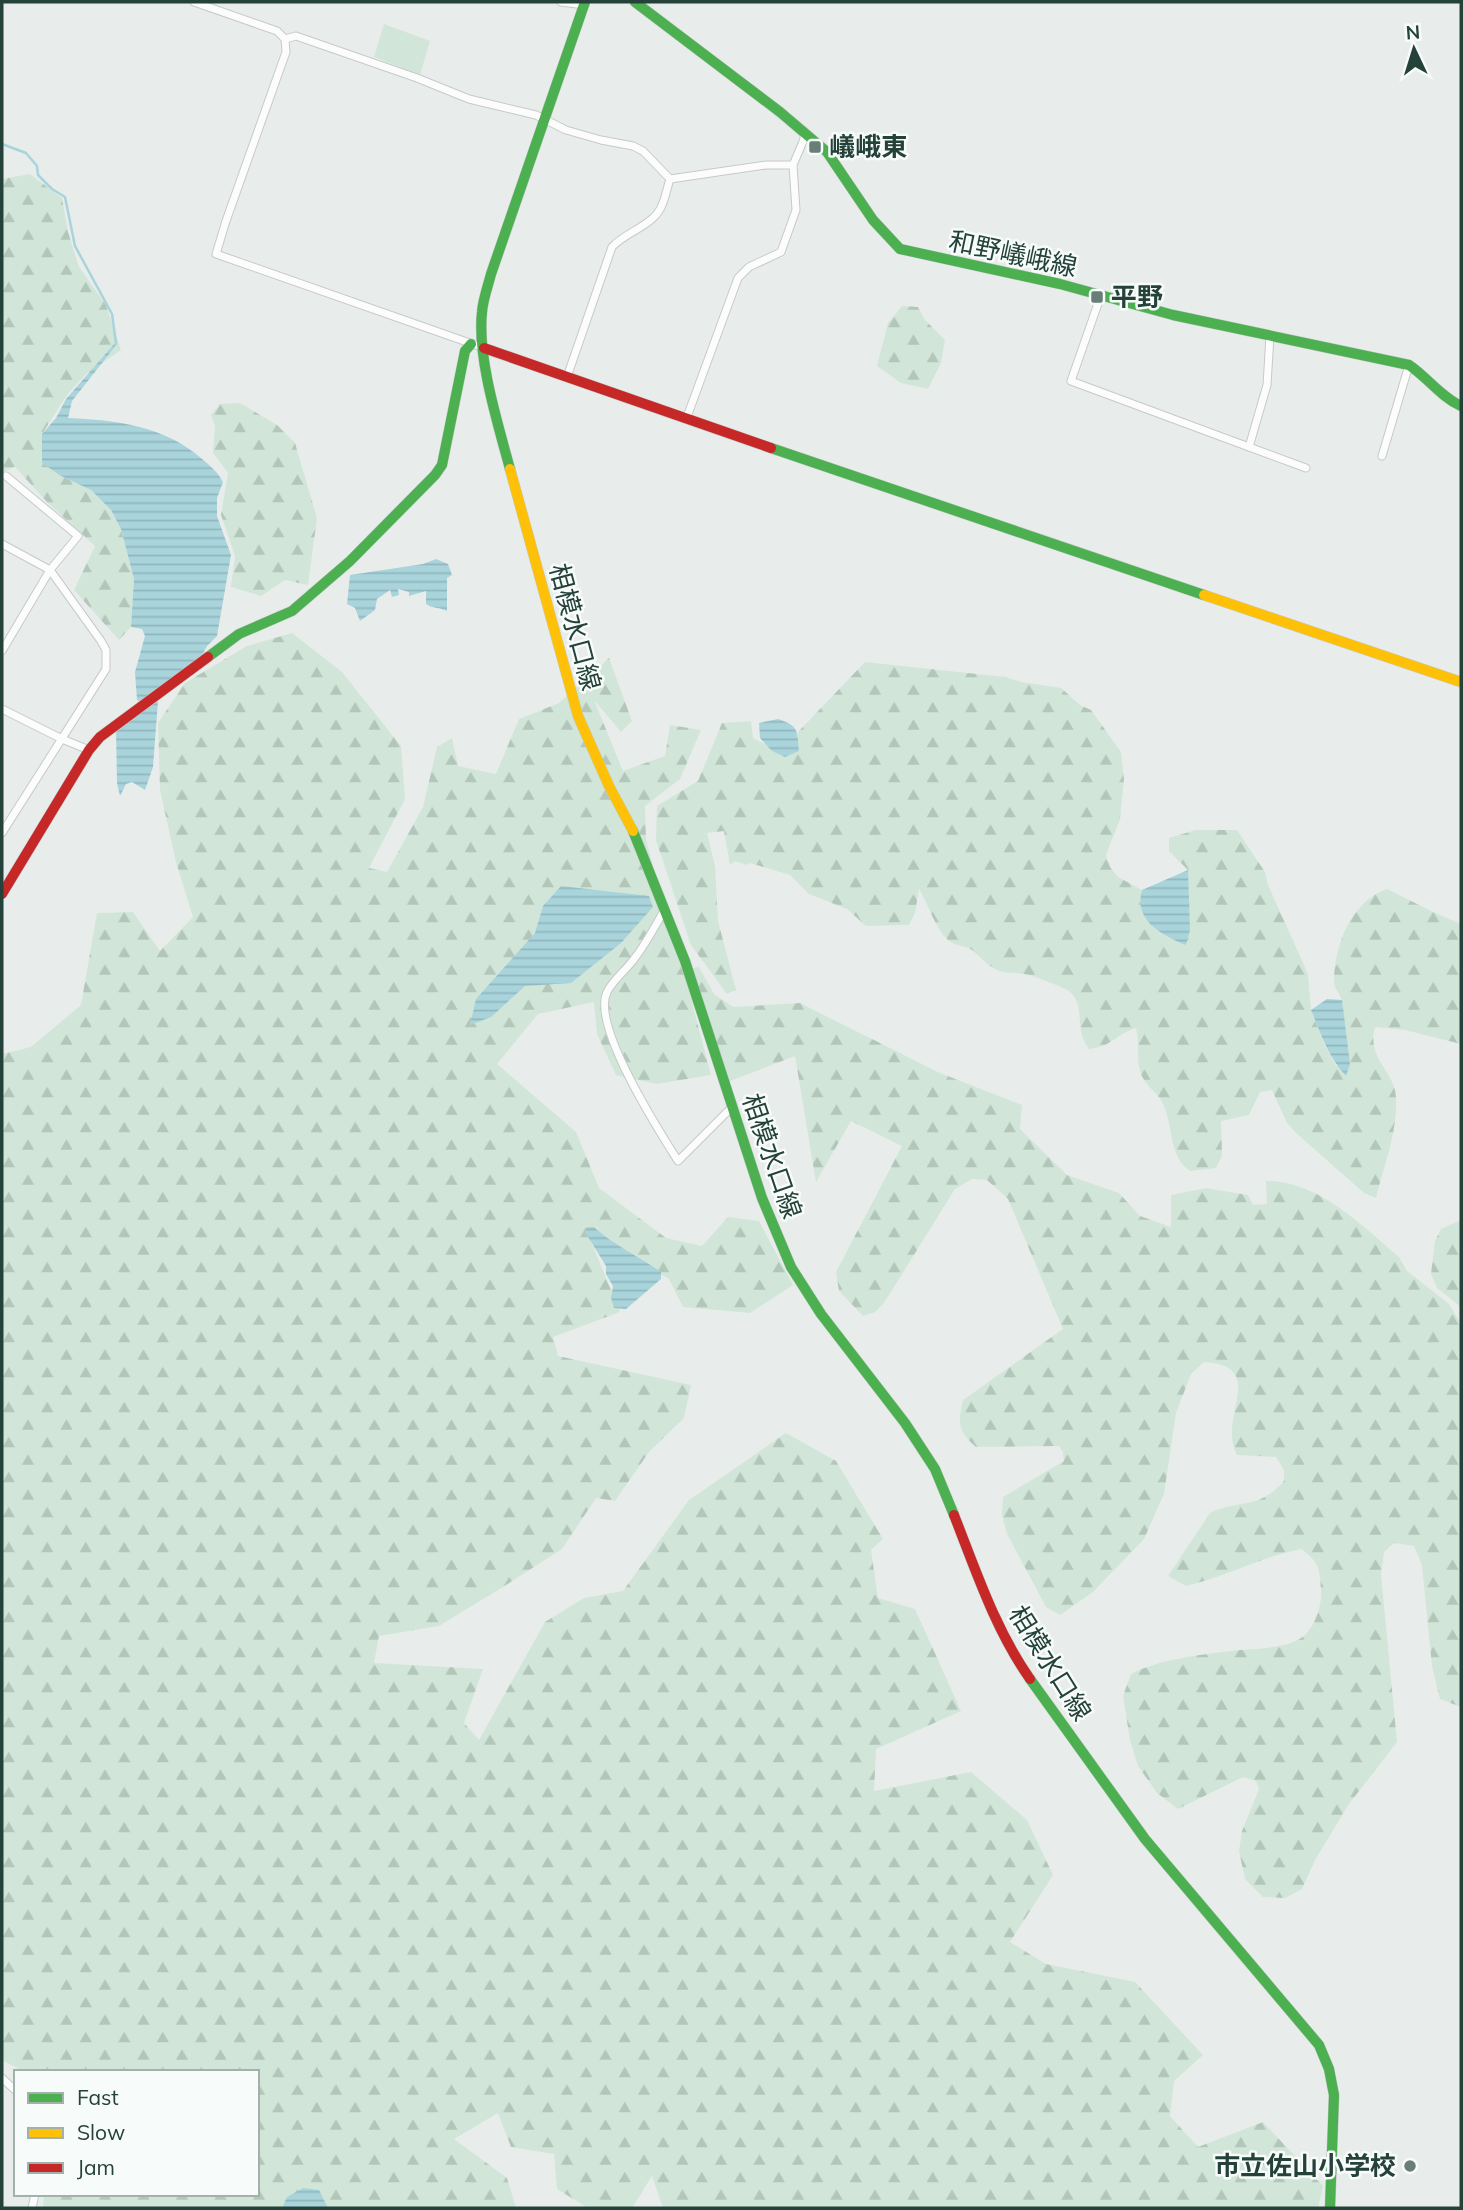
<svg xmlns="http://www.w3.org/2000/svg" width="1463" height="2210" viewBox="0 0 1463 2210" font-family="Mulish,'Noto Sans JP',sans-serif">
<defs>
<pattern id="forest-firs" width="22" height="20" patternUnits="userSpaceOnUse" patternTransform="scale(1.75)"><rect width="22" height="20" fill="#d1e6d8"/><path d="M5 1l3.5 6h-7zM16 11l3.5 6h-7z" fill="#b3c6ba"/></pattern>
<pattern id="water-rules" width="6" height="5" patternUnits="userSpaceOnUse" patternTransform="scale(1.75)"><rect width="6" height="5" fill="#a9d4db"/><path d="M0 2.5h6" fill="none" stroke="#91b7bd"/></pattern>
</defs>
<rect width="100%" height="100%" fill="#e8edeb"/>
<g fill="url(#forest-firs)">
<polygon points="30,174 62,198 68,232 79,267 106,305 121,350 85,375 67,395 42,434 61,476 91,490 111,510 121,529 134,579 131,627 119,640 74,590 95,546 48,503 15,467 2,472 2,179"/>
<polygon points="902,306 918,307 925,320 945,340 941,363 928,389 901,383 877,366 888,323"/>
<polygon points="240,403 277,425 295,443 317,518 308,585 285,580 261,596 231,587 235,556 221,515 228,473 213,453 215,426 211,415 220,404"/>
<path d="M292,633L342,672L401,746L405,799L369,868L387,872L423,807L437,747L452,738L458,766L496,774L519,719L559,703L609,658L632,721L621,732L594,700L623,771L665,756L670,725L701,730L680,779L645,806L646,840L682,970L699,967L714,994L733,1007L800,1003L940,1073L1022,1105L1020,1129L1067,1175L1119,1193L1140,1216L1171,1227V1195L1206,1188L1248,1195L1253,1205L1267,1204L1266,1181C1319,1181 1361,1225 1399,1257L1407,1271L1449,1304L1461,1324V1707L1440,1699L1432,1666L1422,1565L1414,1546L1394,1543L1384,1552L1381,1574L1397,1742L1349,1804L1315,1860L1302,1889L1285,1898L1263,1897L1245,1879L1239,1851L1242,1831L1259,1789L1256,1781L1243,1777L1178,1809L1157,1793L1138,1766L1130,1740L1123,1696L1131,1674C1160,1659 1199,1655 1231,1651C1252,1648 1289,1650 1305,1635C1316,1624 1322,1605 1321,1590C1320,1569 1319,1562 1301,1549C1261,1557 1226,1577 1186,1586L1168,1576L1210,1513C1242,1498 1257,1511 1284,1481V1470L1276,1457L1237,1455C1216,1418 1270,1366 1204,1362L1191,1374L1176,1413L1164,1494L1144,1539L1093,1592L1060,1615L1046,1607L1007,1534L1002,1515L1003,1497L1064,1461L1063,1452L1059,1446L976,1447C957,1430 958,1424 963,1400L1063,1329L1008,1199L987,1180L972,1179L955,1189L884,1303L875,1312L863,1316L839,1291L836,1272L902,1146L851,1121L816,1182L795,1056L725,1083L691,999L711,1075L657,1084L616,1075L597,1034L594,1002L538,1014L497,1064L576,1132L599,1188L666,1238L702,1246L728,1217L759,1221L793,1285L750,1313L683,1307L669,1279L601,1238L597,1227L588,1234L620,1312L553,1337L558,1356L691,1385L684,1418L649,1452L615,1501L596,1498L562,1549L506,1585L439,1626L379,1636L374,1663L483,1669L464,1723L479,1740L545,1622L584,1598L623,1591L689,1500L786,1433L836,1461L883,1539L871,1550L878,1598L915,1609L961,1711L876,1749L874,1791L971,1772L1027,1820L1053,1875L1010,1942L1046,1964L1135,1982L1203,2055L1174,2081L1170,2116L1198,2147L1263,2122L1323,2186L1318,2208H663L652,2176L632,2208H588L557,2189L554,2154L511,2147L498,2113L454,2139L507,2178L516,2208H43L44,2194H257V2072H24L2,2060V1054L31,1047L81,1005L97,913L133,912L160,951L193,917L176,862L160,790L158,723L185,683L247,646Z"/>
<path d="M865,662L1005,677L1021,682L1061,688L1080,705L1091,710L1121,752L1124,779L1120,819L1106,855L1110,867L1118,877L1142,890C1134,919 1162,938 1186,944L1188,870L1169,851V838L1196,830H1237L1265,872L1268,885L1308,974L1311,1010L1325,1046L1337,1067C1338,1047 1344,1021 1342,1002C1341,994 1334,989 1334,982C1334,946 1351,901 1387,889L1433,912L1461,924V1044L1405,1030L1375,1027C1366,1058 1395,1072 1396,1097C1398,1130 1384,1166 1376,1198L1364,1193L1296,1133L1287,1123L1272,1090L1260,1092L1249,1115L1221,1121L1222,1156L1216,1168L1190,1171C1168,1156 1174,1125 1162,1102C1156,1091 1144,1085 1140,1071C1136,1057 1140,1043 1136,1028C1116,1034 1112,1047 1089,1049C1073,1029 1087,1006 1069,991C1067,989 1034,976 1029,975C1021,972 1011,974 1003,972C990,969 982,958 972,950C965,945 954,946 948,940C934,927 929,905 919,889L915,913L909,925L866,926L847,909L809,894L790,875L750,863L747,865L735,861L730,865L724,831L707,833L715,866L718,921L736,990L727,994L691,945L656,840L657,806L698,781L722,723L751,721L753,738L781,752L796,746L798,732Z"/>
<polygon points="1461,1220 1461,1307 1437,1288 1431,1274 1435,1241 1441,1229"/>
</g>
<polygon fill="#d1e6d8" points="384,24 430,41 420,75 374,57"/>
<g fill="url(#water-rules)">
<path d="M115,343L117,344L72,401L68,418C116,420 164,426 201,458C209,465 218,472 223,482L217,498V516L231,555L217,636L207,646L199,661L142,702L137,700L135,672L145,636L142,629L131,627L134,579L121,529L111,510L91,490L61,476L42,463V434L56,418L66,399Z"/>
<path d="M436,559L448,564L452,575L447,578V611C440,607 433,609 426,604V591L409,596V592L398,589L399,595L392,597L390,590L377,599L375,610L360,621L355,608L347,604L350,575L423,564Z"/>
<polygon points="158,701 153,767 145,790 132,782 126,784 120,796 117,783 116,730"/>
<path d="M778,719C799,726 797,730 799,751L785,757L772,751L760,738L759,723Z"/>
<path d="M1188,870L1190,930L1186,945C1162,936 1133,920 1142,890Z"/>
<polygon points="561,886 649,896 653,907 621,943 571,983 525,986 491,1017 470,1025 476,999 535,933 543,906"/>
<path d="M1327,999L1342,1000L1350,1064L1346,1076C1328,1057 1321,1034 1311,1010Z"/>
<path d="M588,1227H594C614,1245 638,1256 661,1272V1279L626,1309L614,1308L611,1298L613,1286L606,1274V1266L585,1232Z"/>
<polygon points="303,2188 319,2190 328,2208 282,2208 287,2197"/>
</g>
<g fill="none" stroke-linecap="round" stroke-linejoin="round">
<polyline stroke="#a9d4db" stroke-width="2.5" points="2,144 26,153 37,166 38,175 52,189 65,197 75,246 112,314 116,343 115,345"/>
<g stroke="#c5cac8" stroke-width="9">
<g id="street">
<polyline points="194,2 277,31 285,39 286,52 226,221 216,254 484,348"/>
<polyline points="561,2 585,5"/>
<polyline points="285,39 296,36 417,78 469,99 536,115 566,130 601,140 633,146 643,151 670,179"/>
<polyline points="670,179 766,165 793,165"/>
<polyline points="1101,295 1071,381 1249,447"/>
<polyline points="1270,336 1267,385 1249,447 1306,468"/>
<path d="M567,377L612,247C624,234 642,229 654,217C664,208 666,191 670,179"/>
<polyline points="687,417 738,278 749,267 781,252 796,210 793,165 804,139 804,131"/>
<polyline points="1382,456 1409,365"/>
<polyline points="2,544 50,570 101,641 106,650 106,669 2,833"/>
<polyline points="2,651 50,570 78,536 6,476"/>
<polyline points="2,709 62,739 89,750"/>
<path d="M665,909C655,926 646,944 634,959C626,970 613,980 607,992C591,1025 659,1131 678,1161L732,1107"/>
<polyline points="2,2078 16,2091"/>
<polyline points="32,2208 35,2194"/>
</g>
</g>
<g stroke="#c3cbc8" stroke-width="11">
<g id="fast">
<path d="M635,2L780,112L827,152L873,220L900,249L1060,284L1173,315L1409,365C1427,377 1441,397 1461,406"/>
<polyline points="771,448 1204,595"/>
<path d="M510,469C498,424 477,358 482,312C483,299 488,286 491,274L585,2"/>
<polyline points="208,657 239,634 292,611 350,561 435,475 442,465 465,351 471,344"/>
<polyline points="633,831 685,961 762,1198 791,1267 821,1314 905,1423 935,1469 954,1515"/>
<polyline points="1030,1679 1145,1839 1319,2045 1329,2069 1334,2095 1330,2208"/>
</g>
</g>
<g stroke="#c3cbc8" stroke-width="11">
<g id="slow">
<polyline points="510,469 578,716 609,786 633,831"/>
<polyline points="1204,595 1461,682"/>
</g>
</g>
<g stroke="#c3cbc8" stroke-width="11">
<g id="jam">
<polyline points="484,348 771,448"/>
<polyline points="2,894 89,750 100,737 208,657"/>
<path d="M954,1515C976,1571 995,1629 1030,1679"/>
</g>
</g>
<use href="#street" stroke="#fcfcfc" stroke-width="7"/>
<use href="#fast" stroke="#4caf50" stroke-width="10"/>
<use href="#slow" stroke="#ffc107" stroke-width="10"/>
<use href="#jam" stroke="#c62828" stroke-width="10"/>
</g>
<g fill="#697e78" stroke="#f7fbf9" stroke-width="2.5">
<rect x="808" y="140" width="14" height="14" rx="3.5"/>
<rect x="1090" y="290" width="14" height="14" rx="3.5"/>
<circle cx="1410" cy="2166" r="7"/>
</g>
<g text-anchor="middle" stroke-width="5" stroke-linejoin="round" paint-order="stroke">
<g font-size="26" font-weight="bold" fill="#24423a" stroke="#f7fbf9" text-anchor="start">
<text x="829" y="156">嶬峨東</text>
<text x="1111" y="306">平野</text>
<text x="1396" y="2175" text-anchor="end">市立佐山小学校</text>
</g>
<g font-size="26" fill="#24423a" stroke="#f7fbf9">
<text transform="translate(1013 254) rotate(12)" y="9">和野嶬峨線</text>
<text transform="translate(575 627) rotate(75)" y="9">相模水口線</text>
<text transform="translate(772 1156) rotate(71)" y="9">相模水口線</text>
<text transform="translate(1050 1663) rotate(58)" y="9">相模水口線</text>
</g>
</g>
<rect width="1463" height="2210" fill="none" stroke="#24423a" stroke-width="7"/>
<rect x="14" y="2070" width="245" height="126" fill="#f7fbf9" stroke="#a3b1ad" stroke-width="2"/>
<rect x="28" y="2093" width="35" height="10" fill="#4caf50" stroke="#a3b1ad" stroke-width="2"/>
<text x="77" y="2105" font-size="21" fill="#24423a">Fast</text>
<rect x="28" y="2128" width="35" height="10" fill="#ffc107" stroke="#a3b1ad" stroke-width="2"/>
<text x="77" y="2140" font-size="21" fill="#24423a">Slow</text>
<rect x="28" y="2163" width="35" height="10" fill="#c62828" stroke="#a3b1ad" stroke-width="2"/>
<text x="77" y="2175" font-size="21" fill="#24423a">Jam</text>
<g transform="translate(1414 49) rotate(356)" stroke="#f7fbf9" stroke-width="5" paint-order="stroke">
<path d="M0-5L12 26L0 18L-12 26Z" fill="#24423a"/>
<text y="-10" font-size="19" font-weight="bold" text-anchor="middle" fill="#24423a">N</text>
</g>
</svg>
